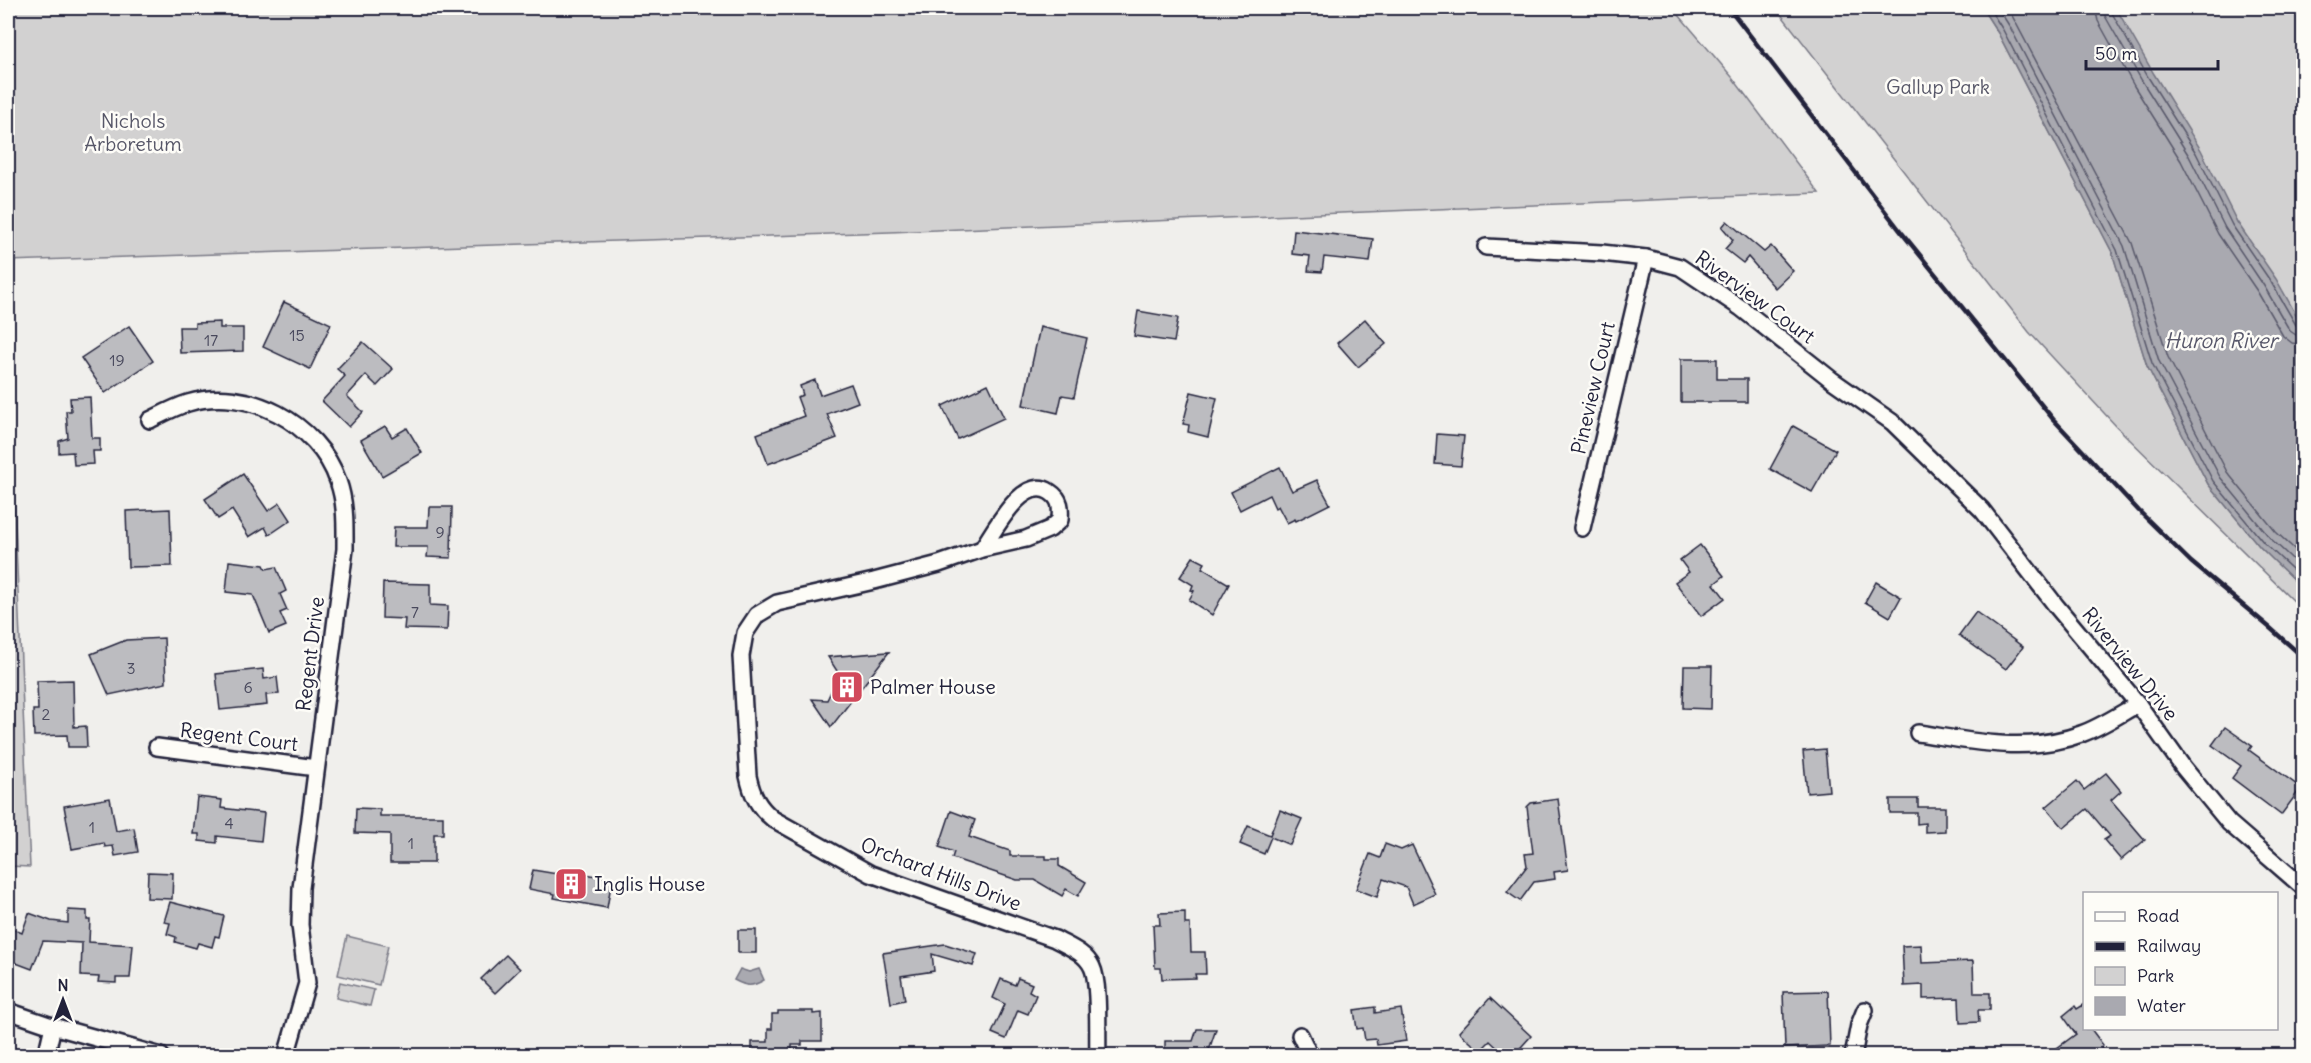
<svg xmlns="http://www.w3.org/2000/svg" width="2311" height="1063" viewBox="0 0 2311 1063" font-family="Delius,sans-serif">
<rect width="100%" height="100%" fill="#f0efec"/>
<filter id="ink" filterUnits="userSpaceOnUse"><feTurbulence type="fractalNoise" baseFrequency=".0167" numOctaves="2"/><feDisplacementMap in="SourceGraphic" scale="12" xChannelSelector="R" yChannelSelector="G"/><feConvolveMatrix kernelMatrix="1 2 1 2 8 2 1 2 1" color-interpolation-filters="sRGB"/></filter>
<g filter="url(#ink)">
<g fill="#d2d1d1" stroke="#7a7a86" stroke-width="1.5">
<polygon points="8,8 1673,8 1732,77 1819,193 890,232 8,261"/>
<polygon points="1776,8 1982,8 1998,33 2112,252 2147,366 2208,484 2260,547 2303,589 2303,610 2116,426 2029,332"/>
<polygon points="2115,8 2303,8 2303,331 2237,222"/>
<polygon points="8,357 27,802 30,867 8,866"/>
<polygon points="347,936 388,946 379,985 338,975"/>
<polygon points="340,982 374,990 370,1006 336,998"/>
</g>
<g fill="#a9a9b0" stroke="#737381" stroke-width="1.5">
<polygon points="1982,8 2116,8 2154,74 2201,150 2237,222 2276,279 2303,327 2303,589 2260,547 2208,484 2147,366 2112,252 1998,33"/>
<path d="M740,969L749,972L759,969L764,980C752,987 747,987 734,980Z"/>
</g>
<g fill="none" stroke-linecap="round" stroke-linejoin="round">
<g stroke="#58586a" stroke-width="1.5">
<polyline points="1989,8 2003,30 2117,250 2152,363 2213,481 2264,543 2304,580"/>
<polyline points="1998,8 2010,27 2124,246 2159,361 2220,477 2270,538 2304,570"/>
<polyline points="2008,8 2132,243 2168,357 2227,472 2276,532 2304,558"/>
<polyline points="2095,8 2098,21 2134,86 2181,161 2218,234 2257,291 2283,336 2292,343 2304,345"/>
<polyline points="2104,8 2105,16 2142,81 2189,156 2225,228 2264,286 2290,331 2296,335 2304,336"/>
<polyline points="2112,8 2112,13 2148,77 2196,153 2232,225 2271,282 2296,325 2304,329"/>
</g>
</g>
<g fill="#bcbcc0" stroke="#22223b" stroke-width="1.5">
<polygon points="1727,221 1764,252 1771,246 1793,271 1775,288 1748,257 1743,263 1725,249 1733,240 1722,227"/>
<polygon points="1294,230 1373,239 1370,262 1324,257 1322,272 1308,271 1310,256 1292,254"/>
<polygon points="284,302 331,324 310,369 263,347"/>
<polygon points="1138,311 1178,318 1174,342 1134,336"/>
<polygon points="1365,319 1386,344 1358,367 1337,343"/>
<polygon points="220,322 220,328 243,328 243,351 180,353 179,327 195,327 195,323"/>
<polygon points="129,326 153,361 105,393 81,358"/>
<polygon points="1040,327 1087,338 1074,397 1062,395 1058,413 1023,405"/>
<polygon points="363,342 393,369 377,386 366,375 347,396 363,412 349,427 322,401 345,376 337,369"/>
<polygon points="1681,359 1717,359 1717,379 1747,379 1747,402 1681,402"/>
<polygon points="815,380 820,395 851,384 858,402 827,414 837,438 768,464 757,434 804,416 797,397 803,395 800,386"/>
<polygon points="988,384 1004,418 958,439 942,406"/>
<polygon points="1191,392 1217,398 1208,437 1188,432 1189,425 1183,424"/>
<polygon points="90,397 92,438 100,438 100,451 93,451 94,464 74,465 73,452 59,453 59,441 68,438 66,411 71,411 70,398"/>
<polygon points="385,426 392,437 407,428 422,453 382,476 361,440"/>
<polygon points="1793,426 1836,450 1812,492 1770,469"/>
<polygon points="1437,434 1464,436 1461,466 1435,464"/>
<polygon points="1280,467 1292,491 1317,480 1330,504 1296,521 1295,519 1287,523 1278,506 1275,508 1269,495 1240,510 1231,492"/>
<polygon points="243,474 268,511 280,503 291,520 269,535 265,527 249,537 232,510 218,519 205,499"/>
<polygon points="429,507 452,507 451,558 427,557 428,547 393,547 394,527 428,527"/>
<polygon points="170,509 172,566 128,567 126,511"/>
<polygon points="1700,545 1724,576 1714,584 1725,598 1701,616 1675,582 1689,572 1680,560"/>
<polygon points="1193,557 1205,563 1202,568 1229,584 1212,615 1189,600 1194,591 1191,590 1193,585 1180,577"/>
<polygon points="229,561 264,565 266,569 276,567 286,591 280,594 287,610 280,613 286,626 269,633 253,595 226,592"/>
<polygon points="1876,582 1901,597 1890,617 1865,602"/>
<polygon points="383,583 430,584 430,605 448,606 447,630 404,629 405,619 382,618"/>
<polygon points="1976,612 2023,647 2006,669 1959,635"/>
<polygon points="164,638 166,683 109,695 91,654 126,640"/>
<polygon points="889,652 831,727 812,699 827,700 839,674 828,657"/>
<polygon points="1684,666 1712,666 1711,709 1683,708"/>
<polygon points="263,669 264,679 277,677 279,694 266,695 267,705 220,710 216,674"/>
<polygon points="73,680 74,727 86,726 87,747 68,747 67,735 34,736 33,710 38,710 37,681"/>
<polygon points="2225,727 2252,746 2249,750 2301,788 2281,815 2232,778 2241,766 2212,745"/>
<polygon points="1825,749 1829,791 1807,793 1803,751"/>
<polygon points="2106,773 2121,791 2111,800 2145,840 2121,860 2104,840 2110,836 2087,809 2064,828 2046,807 2077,781 2084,790"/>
<polygon points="197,797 222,800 221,808 264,813 261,841 217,836 217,843 199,841 199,834 193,834"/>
<polygon points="110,798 116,831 134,828 138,852 115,856 113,846 105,847 104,843 72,849 64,806"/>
<polygon points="1558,799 1568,870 1554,872 1555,879 1534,882 1520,901 1507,892 1527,866 1525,854 1533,853 1527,807 1531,803"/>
<polygon points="1890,799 1918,799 1918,807 1945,807 1945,831 1925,832 1925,823 1917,824 1917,813 1890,813"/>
<polygon points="356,808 380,809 380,816 443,816 443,834 434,834 434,863 390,863 390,834 355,833"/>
<polygon points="1280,810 1302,819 1290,845 1271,837 1264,854 1240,844 1248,826 1270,835"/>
<polygon points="951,811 975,820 969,837 1010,851 1010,856 1046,856 1046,859 1059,859 1059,866 1086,882 1078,896 1066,889 1062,896 1035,880 1017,880 952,858 954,852 939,847"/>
<polygon points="1385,844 1401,850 1412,845 1435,894 1413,904 1406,887 1383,879 1377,897 1356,889 1370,854 1380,858"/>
<polygon points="533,870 569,876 570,871 612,879 607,908 554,898 555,894 529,889"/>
<polygon points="148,872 173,873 172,899 147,898"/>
<polygon points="170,902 224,916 219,937 215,936 212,947 198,943 196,948 175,942 176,937 167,934 170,923 164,922"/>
<polygon points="68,910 87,911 87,920 90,920 89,942 133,945 130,978 116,978 116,983 98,982 99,977 81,976 82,943 43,941 32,969 8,960 8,927 22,933 29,913 51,921 68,923"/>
<polygon points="1185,912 1185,924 1190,924 1191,952 1205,952 1206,974 1195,974 1196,978 1162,979 1161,968 1155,968 1153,925 1160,925 1159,913"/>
<rect x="738" y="930" width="18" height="23"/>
<polygon points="945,944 977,954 973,966 932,954 934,971 901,976 905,1000 891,1003 883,953"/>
<polygon points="1921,945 1922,963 1973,961 1974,993 1990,993 1990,1010 1978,1010 1979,1022 1960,1023 1959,998 1923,999 1923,985 1904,986 1902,946"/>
<polygon points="506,955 520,969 495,993 481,979"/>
<polygon points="1018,978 1032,984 1029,991 1036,995 1028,1014 1018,1010 1006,1039 992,1033 1005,1004 993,998 1001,979 1015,985"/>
<polygon points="1828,991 1830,1046 1785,1048 1783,992"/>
<polygon points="1490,998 1531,1036 1513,1056 1506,1056 1490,1041 1480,1051 1459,1032"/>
<polygon points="2085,1004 2085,1029 2091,1029 2103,1045 2101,1047 2108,1056 2046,1056 2076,1034 2063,1016 2075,1006 2077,1009"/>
<polygon points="1375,1007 1375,1013 1401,1009 1406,1041 1377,1045 1376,1039 1365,1040 1363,1028 1357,1029 1354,1010"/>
<polygon points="778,1011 813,1011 813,1014 822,1013 822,1041 802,1041 802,1045 792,1045 792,1056 752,1056 752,1042 768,1042 768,1029 772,1029 772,1014 778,1014"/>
<polygon points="1197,1029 1216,1029 1207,1056 1165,1056 1165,1041 1193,1041"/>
</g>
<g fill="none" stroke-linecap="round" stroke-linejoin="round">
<g stroke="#22223b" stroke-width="20">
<g id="minor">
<polyline points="1486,247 1602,253 1646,258 1680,267 1741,308 1832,380 1892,422 1982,510 2057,607 2138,704 2183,767 2229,823 2304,888"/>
<path d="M150,420C162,414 175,407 188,403C247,385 318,423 338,481C346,503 345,525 345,549L301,888L300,925L307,983L286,1056"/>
<polyline points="1582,528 1646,258"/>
<path d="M982,549C995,530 1023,474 1050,492C1061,499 1061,508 1060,520L1050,529L1026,539L982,549L939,564L874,581L777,603L757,615L745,633L741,656L748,776C752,795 758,807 773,819L871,874L1055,939C1067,946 1085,952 1092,967C1100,983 1097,1035 1098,1056"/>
<path d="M1918,733C1972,741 2027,754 2081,734C2101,727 2120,714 2138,704"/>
<polyline points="157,747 316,768"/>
<polyline points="8,1011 49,1025 161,1056"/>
<polyline points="1300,1035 1310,1056"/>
<polyline points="46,1056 53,1026"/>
<polyline points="1853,1056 1859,1025 1865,1010"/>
</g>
</g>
<use href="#minor" stroke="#fdfcf7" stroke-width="15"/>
<polyline stroke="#22223b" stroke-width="4.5" points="1729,8 1902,233 2053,419 2139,511 2191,562 2269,627 2304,658"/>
</g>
</g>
<defs>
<g id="building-square" transform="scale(1.725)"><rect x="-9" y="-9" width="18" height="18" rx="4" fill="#d1495b" stroke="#fdfcf7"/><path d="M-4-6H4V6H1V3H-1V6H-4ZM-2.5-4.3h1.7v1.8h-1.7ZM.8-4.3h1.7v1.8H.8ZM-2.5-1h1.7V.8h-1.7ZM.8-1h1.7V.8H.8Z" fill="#fff"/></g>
</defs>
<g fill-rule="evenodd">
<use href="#building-square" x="847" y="687"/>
<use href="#building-square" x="571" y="884"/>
</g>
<g text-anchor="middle" stroke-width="5" stroke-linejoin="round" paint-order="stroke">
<g font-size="16" fill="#48485c">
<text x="297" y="341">15</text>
<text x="211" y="346">17</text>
<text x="117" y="366">19</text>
<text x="440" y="538">9</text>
<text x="415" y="618">7</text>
<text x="131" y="674">3</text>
<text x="248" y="693">6</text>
<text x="46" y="720">2</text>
<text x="229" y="829">4</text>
<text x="92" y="833">1</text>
<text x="411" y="849">1</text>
</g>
<g font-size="20" fill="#575768" stroke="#fdfcf7">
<text x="1938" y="94">Gallup Park</text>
<text x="133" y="128">Nichols<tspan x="133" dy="23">Arboretum</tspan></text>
</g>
<g font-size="20" fill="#22223b" stroke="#fdfcf7">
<text transform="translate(1755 297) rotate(36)" y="7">Riverview Court</text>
<text transform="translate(1593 388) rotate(-77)" y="7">Pineview Court</text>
<text transform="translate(310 654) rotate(-83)" y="7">Regent Drive</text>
<text transform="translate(2130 664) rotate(51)" y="7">Riverview Drive</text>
<text transform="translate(239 737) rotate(7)" y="7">Regent Court</text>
<text transform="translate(941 874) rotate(21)" y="7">Orchard Hills Drive</text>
</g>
<g font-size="20" fill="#22223b" stroke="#fdfcf7" text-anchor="start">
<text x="870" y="694">Palmer House</text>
<text x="594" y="891">Inglis House</text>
</g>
<g font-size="21" font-style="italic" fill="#58586a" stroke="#fdfcf7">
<text x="2221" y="348">Huron River</text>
</g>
</g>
<rect width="2311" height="1063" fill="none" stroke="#fdfcf7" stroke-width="30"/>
<rect x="15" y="15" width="2281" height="1033" fill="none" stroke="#22223b" stroke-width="2" filter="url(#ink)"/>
<rect x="2083" y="892" width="195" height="138" fill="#fdfcf7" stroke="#a5a5ac" stroke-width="1.5"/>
<rect x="2095" y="912" width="30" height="9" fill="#fdfcf7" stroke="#a5a5ac" stroke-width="1.5"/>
<text x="2137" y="922" font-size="18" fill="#22223b">Road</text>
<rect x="2095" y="942" width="30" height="9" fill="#22223b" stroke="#a5a5ac" stroke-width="1.5"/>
<text x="2137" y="952" font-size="18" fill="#22223b">Railway</text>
<rect x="2095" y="967" width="30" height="18" fill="#d2d1d1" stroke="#a5a5ac" stroke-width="1.5"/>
<text x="2137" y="982" font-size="18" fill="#22223b">Park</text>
<rect x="2095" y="997" width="30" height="18" fill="#a9a9b0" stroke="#a5a5ac" stroke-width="1.5"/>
<text x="2137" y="1012" font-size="18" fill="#22223b">Water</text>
<g transform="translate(63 1000)" stroke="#fdfcf7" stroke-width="4.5" paint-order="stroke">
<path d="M0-4.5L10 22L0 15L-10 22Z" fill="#22223b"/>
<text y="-9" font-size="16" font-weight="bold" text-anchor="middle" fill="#22223b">N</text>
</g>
<path d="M2086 60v9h132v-9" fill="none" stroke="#22223b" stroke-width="3"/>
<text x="2095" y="60" font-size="18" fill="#22223b" stroke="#fdfcf7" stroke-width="4.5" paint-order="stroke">50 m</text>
</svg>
